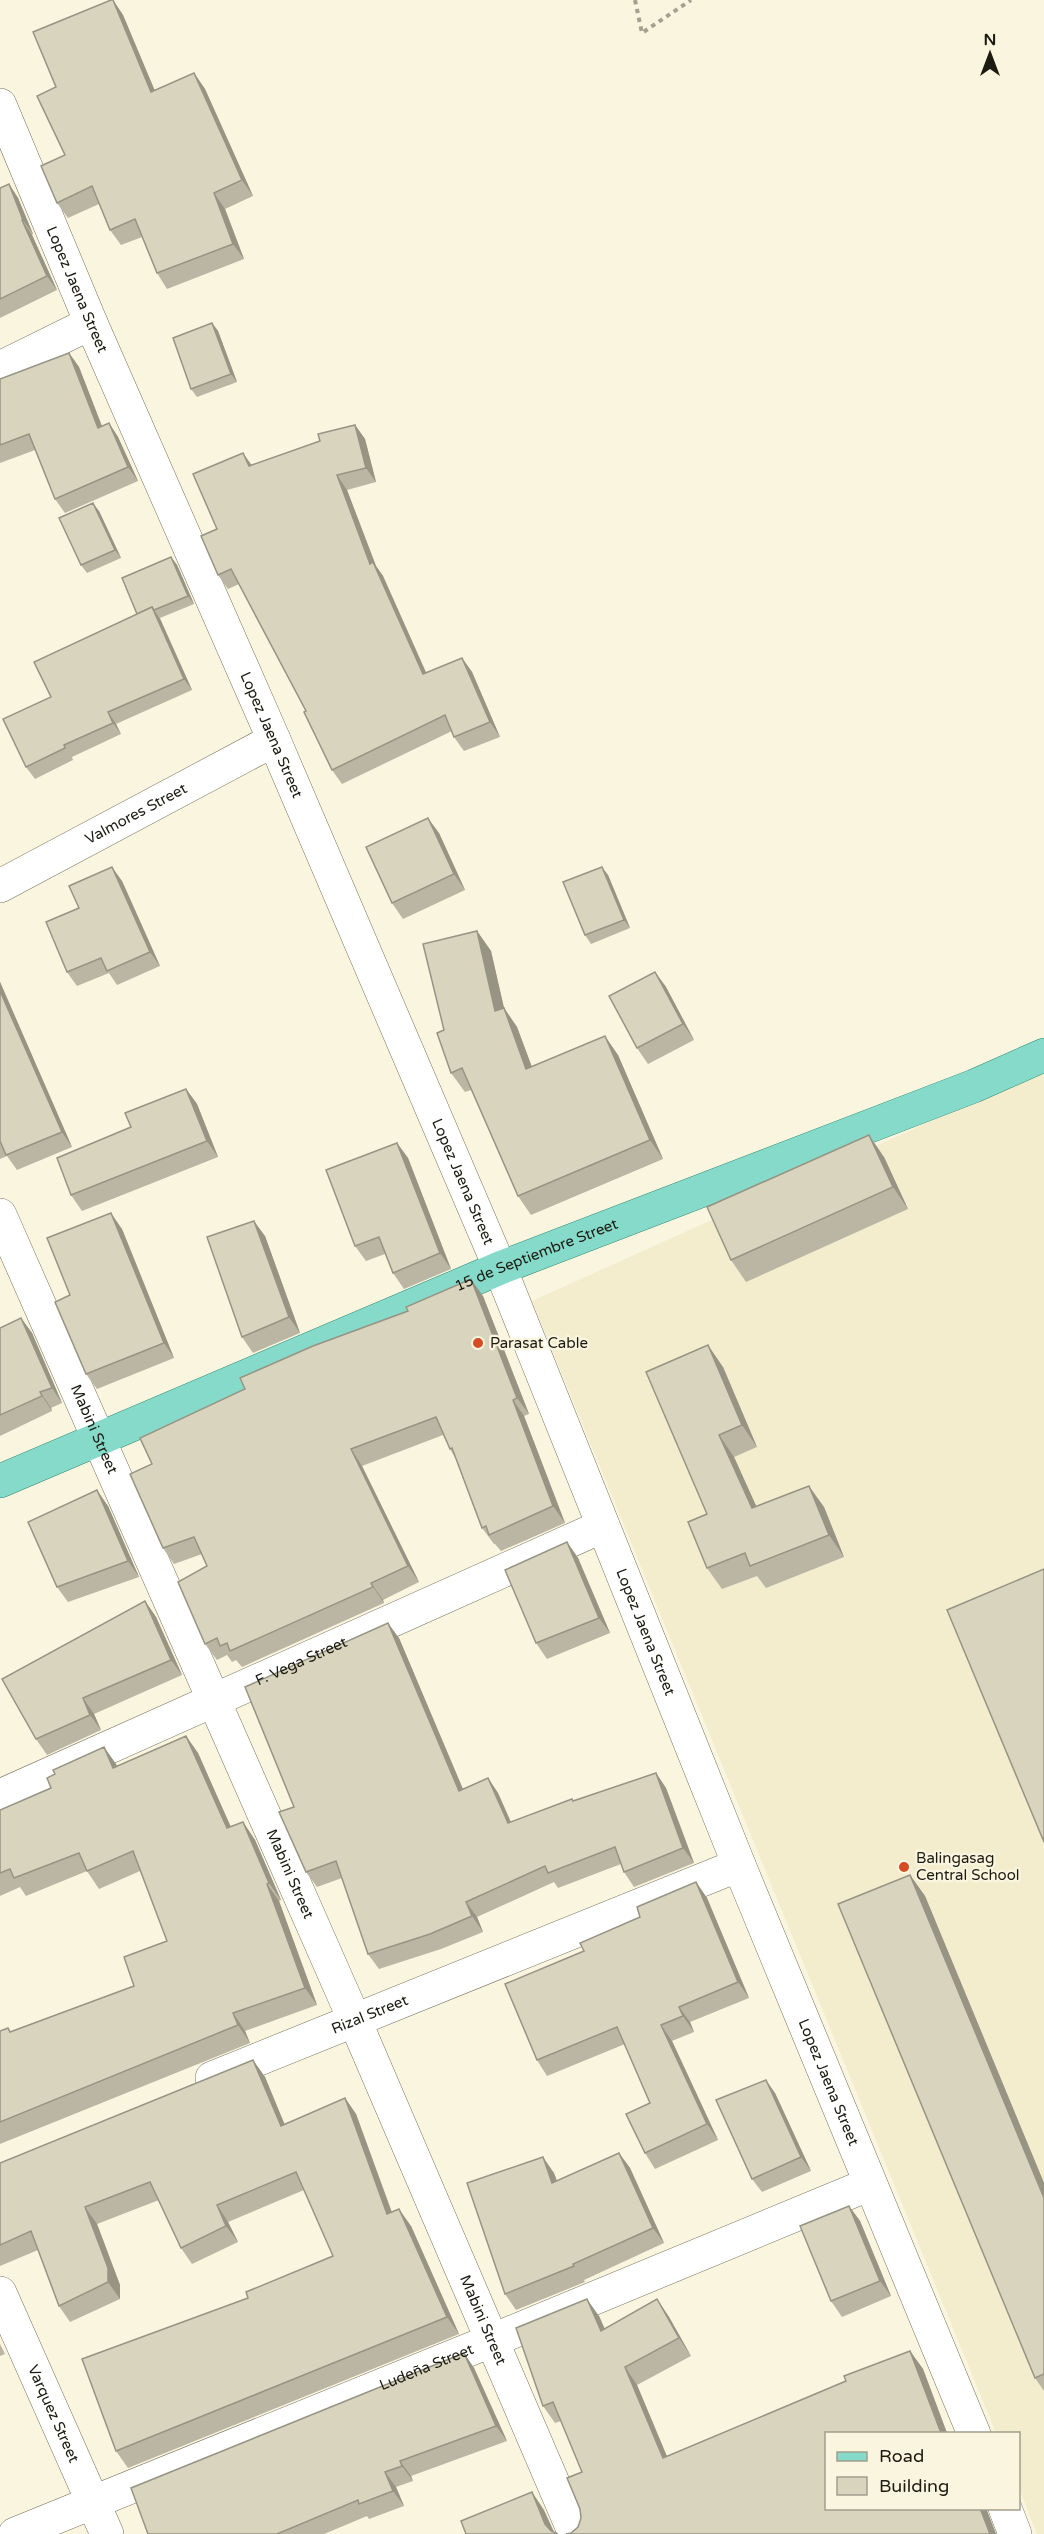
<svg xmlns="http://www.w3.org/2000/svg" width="1044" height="2534" viewBox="0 0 1044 2534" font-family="'Varela Round',sans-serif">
<rect width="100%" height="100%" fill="#faf5de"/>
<polygon fill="#f3edce" points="1044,1070 1044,2534 1037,2534 1019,2488 1018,2434 996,2433 532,1301"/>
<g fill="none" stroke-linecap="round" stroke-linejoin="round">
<g stroke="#77735e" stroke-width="34">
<g id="minor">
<path id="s1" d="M0,105L91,323L274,740L500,1268L739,1865L974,2434"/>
<polyline points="0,368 91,323"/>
<path id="s2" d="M0,886L274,740"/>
<path id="s3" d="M0,1215L355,2021L575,2534"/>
<path id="s4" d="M0,1796L603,1526"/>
<path id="s5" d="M212,2078L739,1865"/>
<path id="s6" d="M0,2293L107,2534"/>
<polyline points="1005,2508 1015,2534"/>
<path id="s7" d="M15,2534L493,2340L870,2184"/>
</g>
</g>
<g stroke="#2d8872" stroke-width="34">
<g id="major">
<path id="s8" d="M0,1481L500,1268L974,1086L1044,1055"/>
</g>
</g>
<polyline stroke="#a4a18f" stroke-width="4" stroke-dasharray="4.5 4.5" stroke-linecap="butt" points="635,0 642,33 691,0"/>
<use href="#minor" stroke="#fff" stroke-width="33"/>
<use href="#major" stroke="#86dac9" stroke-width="33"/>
</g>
<g fill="#bab6a3">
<polygon points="113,0 123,15 155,91 194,73 205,89 253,196 225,209 244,259 167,289 157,273 142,237 121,245 110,230 99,204 68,218 57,203 65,155 56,87"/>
<polygon points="9,184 18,198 33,234 32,235 57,290 0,318 0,188"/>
<polygon points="212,323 218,331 237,382 197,397 191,389"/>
<polygon points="69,353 79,367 102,426 109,423 118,437 138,481 65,513 55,499 35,450 0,463 0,379"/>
<polygon points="355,425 365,439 376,482 347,490 376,566 383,576 426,673 462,658 472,672 500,737 464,751 454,737 452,731 342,784 332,770 306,711 239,584 228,589 218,575 217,529 251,465 320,441"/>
<polygon points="99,511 121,558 87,573 81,565"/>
<polygon points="171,557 177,565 194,604 160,618 192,690 116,724 121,734 72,757 73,760 35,779 26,767 137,614"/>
<polygon points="439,833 465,890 403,919 392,903"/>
<polygon points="608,875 630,928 591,944 585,935"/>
<polygon points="122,881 160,966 117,985 109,973 77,986 67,972 79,908"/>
<polygon points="477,931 491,951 504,1008 517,1027 532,1067 618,1055 663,1159 531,1215 518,1196 471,1090 465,1092 451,1073 444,1030"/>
<polygon points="655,972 666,987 694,1040 648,1064 637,1048"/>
<polygon points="0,982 72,1147 17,1170 7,1156 0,1159"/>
<polygon points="186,1089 197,1104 218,1157 82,1211 71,1195 131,1127"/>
<polygon points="397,1143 408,1158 451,1269 404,1289 393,1273 385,1254 366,1261 355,1246"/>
<polygon points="884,1157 908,1209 746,1282 731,1260"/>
<polygon points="122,1229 174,1358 97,1389 86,1374"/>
<polygon points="265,1236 300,1333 253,1353 242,1337"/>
<polygon points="483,1296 529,1414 524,1416 565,1523 501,1551 495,1544 494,1544 482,1528 456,1459 450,1449 443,1435 362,1466 419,1582 383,1600 384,1603 242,1667 236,1660 232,1662 227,1655 217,1660 205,1644 207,1566 202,1554 174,1564 163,1548 152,1464"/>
<polygon points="21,1318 32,1333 62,1403 51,1408 52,1411 0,1436 0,1328"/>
<polygon points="723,1367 757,1447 734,1457 756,1506 824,1507 844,1557 766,1588 757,1576 722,1589 707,1568 707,1514"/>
<polygon points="108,1506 139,1577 68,1602 57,1587"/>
<polygon points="567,1542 578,1558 610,1633 547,1659 536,1643"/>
<polygon points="145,1601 156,1617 182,1675 94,1714 101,1730 47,1755 36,1739"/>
<polygon points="399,1638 463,1789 488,1778 498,1793 511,1822 572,1799 574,1801 656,1773 666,1788 694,1863 634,1887 624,1872 621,1864 558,1888 554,1882 477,1917 483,1932 441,1949 379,1969 368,1954 342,1878 317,1887 306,1872 294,1807"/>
<polygon points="186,1736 198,1753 230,1827 243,1822 255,1840 281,1900 279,1901 317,2005 245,2031 250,2043 0,2144 0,2031 8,2028 11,2032 134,1986 167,1941 140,1871 99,1889 87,1871 26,1896 20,1887 0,1896 0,1810 51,1788 55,1774 104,1747 117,1766"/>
<polygon points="910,1875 925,1896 1044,2183 1044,2391 1035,2378"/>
<polygon points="696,1882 707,1898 749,1998 690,2022 694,2032 672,2041 718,2140 655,2169 645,2153 650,2103 625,2044 547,2076 537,2060 584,1951"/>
<polygon points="253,2060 265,2077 284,2124 345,2098 356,2114 392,2212 411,2226 459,2334 128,2468 116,2451 248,2298 333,2256 304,2190 228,2222 238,2242 192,2264 181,2248 159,2200 97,2224 120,2285 120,2299 70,2322 59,2306 38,2250 0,2266 0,2163"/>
<polygon points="775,2093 811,2171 762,2192 752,2179"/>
<polygon points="619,2153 630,2168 664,2243 584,2280 585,2282 516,2310 505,2294 554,2173 557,2181"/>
<polygon points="849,2206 860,2221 891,2296 842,2317 831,2301"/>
<polygon points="657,2299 669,2317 691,2356 637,2385 667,2456 846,2381 910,2351 923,2369 947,2433 826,2433 986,2508 996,2534 566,2534 571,2533 578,2527 581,2518 582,2472 561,2421 555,2423 543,2406 599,2316 605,2329"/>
<polygon points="0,2344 5,2354 0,2356"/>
<polygon points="464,2353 474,2368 507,2441 411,2476 413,2481 396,2487 404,2506 369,2519 367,2516 324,2534 148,2534"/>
</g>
<g fill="#979484">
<polygon points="113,0 123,15 162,108 151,92"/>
<polygon points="194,73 205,89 253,196 242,180"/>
<polygon points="9,184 18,198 33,234 23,220"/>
<polygon points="214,193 225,209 244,259 233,244"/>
<polygon points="22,220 32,235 57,290 47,276"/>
<polygon points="212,323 218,331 237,382 231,374"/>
<polygon points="69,353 79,367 108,442 98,428"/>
<polygon points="109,423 118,437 138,481 128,467"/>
<polygon points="355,425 365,439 376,482 366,468"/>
<polygon points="243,453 253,467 249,466"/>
<polygon points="337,475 347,490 376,566 383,576 433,688 423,674 370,564"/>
<polygon points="93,503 99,511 121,558 115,550"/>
<polygon points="171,557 177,565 194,604 188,596"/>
<polygon points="152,607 160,619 192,690 184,679"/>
<polygon points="462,658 472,672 500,737 490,722"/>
<polygon points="108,712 116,724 121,734 113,723"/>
<polygon points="428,818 439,833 465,890 454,874"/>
<polygon points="112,867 122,881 160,966 150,952"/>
<polygon points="602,867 608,875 630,928 624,920"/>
<polygon points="477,931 491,951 504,1008 517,1027 540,1089 526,1069 495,1011"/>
<polygon points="655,972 666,987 694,1040 683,1024"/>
<polygon points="0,982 72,1147 62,1132 0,991"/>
<polygon points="605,1036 618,1055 663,1159 650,1140"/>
<polygon points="186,1089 197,1104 218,1157 207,1141"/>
<polygon points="869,1135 884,1157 908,1209 893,1187"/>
<polygon points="397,1143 408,1158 451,1269 440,1253"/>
<polygon points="111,1213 122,1229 174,1358 164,1343"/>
<polygon points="254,1221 265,1236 300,1333 289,1317"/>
<polygon points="471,1279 483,1296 529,1414 517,1398"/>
<polygon points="21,1318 32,1333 62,1403 52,1388"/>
<polygon points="708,1345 723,1367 757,1447 742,1425"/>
<polygon points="40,1392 51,1408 52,1411 42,1396"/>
<polygon points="513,1400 524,1416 565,1523 553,1506"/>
<polygon points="719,1435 734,1457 767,1530 752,1508"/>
<polygon points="351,1449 362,1466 419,1582 408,1566"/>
<polygon points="809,1486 824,1507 844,1557 829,1535"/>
<polygon points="97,1490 108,1506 139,1577 128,1561"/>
<polygon points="567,1542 578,1558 610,1633 599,1618"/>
<polygon points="371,1583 383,1600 384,1603 373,1587"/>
<polygon points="145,1601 156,1617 182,1675 171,1660"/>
<polygon points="388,1623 399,1638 470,1806 459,1791"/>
<polygon points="83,1698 94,1714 101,1730 90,1715"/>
<polygon points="186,1736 198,1753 239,1845 227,1828"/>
<polygon points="104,1747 116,1764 126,1785 113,1768"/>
<polygon points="656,1773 666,1788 694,1863 683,1848"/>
<polygon points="488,1778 498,1793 518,1839 508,1823"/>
<polygon points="243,1822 255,1840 281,1900 269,1883"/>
<polygon points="910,1875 925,1896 1044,2183 1044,2198"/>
<polygon points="696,1882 707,1898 749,1998 738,1982"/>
<polygon points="267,1884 279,1901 317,2005 305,1988"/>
<polygon points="466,1902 477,1917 483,1932 472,1916"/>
<polygon points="679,2007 690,2022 694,2032 683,2016"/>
<polygon points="233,2013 245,2031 250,2043 238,2025"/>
<polygon points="661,2025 672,2041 718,2140 707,2124"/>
<polygon points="253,2060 265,2077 292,2142 281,2126"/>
<polygon points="766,2080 775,2093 811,2171 801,2157"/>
<polygon points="345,2098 356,2114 398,2230 387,2214"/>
<polygon points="619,2153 630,2168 664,2243 653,2228"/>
<polygon points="543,2157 554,2173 563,2199 552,2183"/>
<polygon points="217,2205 228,2222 238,2242 226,2226"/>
<polygon points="849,2206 860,2221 891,2296 880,2281"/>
<polygon points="85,2207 97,2224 120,2285 120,2299 108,2282"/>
<polygon points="399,2209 411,2226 459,2334 447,2317"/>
<polygon points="587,2299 599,2316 613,2349 601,2331"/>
<polygon points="657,2299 669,2317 691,2356 679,2338"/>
<polygon points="910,2351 923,2369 947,2433 941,2433"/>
<polygon points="464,2353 474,2368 507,2441 496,2426"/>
<polygon points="625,2367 637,2385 675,2476 663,2458"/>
<polygon points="400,2461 411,2476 413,2481 402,2466"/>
<polygon points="385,2472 396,2487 404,2506 393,2491"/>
<polygon points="532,2492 544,2510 555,2534 553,2534 545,2524"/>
<polygon points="980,2508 986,2508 996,2534 990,2534"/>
</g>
<g fill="#d8d4bd" stroke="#979484" stroke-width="1.5">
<polygon points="111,0 113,0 151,92 194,73 242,180 214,193 233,244 157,273 135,219 110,230 92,186 57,203 41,166 65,155 37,96 56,87 33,32"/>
<polygon points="9,184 23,220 22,220 47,276 0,299 0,188"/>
<polygon points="212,323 231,374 191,389 173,338"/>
<polygon points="69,353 98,428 109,423 128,467 55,499 29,434 0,445 0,379"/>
<polygon points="355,425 366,468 337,475 370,564 373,562 423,674 462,658 490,722 454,737 445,715 332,770 304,712 306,711 231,569 218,575 201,536 217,529 193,474 243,453 249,466 320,441 318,434"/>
<polygon points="93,503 115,550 81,565 59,518"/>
<polygon points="171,557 188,596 154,610 152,607 137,614 122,578"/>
<polygon points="152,607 184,679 108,712 113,723 64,745 65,748 26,767 3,719 51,697 34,662"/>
<polygon points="428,818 454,874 392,903 366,847"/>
<polygon points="112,867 150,952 107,971 101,958 67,972 46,922 79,908 69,886"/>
<polygon points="602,867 624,920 585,935 563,882"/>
<polygon points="477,931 495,1011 504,1008 526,1069 605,1036 650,1140 518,1196 462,1068 451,1073 437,1033 444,1030 423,944"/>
<polygon points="655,972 683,1024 637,1048 609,996"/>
<polygon points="0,991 62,1132 6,1155 0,1141"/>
<polygon points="186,1089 207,1141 71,1195 57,1158 131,1127 125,1113"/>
<polygon points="869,1135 893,1187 731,1260 707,1207"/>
<polygon points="397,1143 440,1253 393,1273 379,1237 355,1246 326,1170"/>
<polygon points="111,1213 164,1343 86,1374 55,1302 70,1295 47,1238"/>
<polygon points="254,1221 289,1317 242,1337 207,1237"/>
<polygon points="471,1279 517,1398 513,1400 553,1506 489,1535 486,1526 482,1528 452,1448 450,1449 436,1417 351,1449 408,1566 371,1583 373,1587 230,1651 227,1643 220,1646 217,1638 205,1644 178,1582 207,1566 194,1537 163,1548 130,1474 152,1464 140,1438 245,1389 240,1378 313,1346 408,1311 406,1307"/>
<polygon points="21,1318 52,1388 40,1392 42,1396 0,1415 0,1328"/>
<polygon points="708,1345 742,1425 719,1435 752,1508 809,1486 829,1535 750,1566 745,1553 707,1568 688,1522 707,1514 646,1372"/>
<polygon points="97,1490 128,1561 57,1587 28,1522"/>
<polygon points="567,1542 599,1618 536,1643 505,1570"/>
<polygon points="1044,1569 1044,1842 947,1610"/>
<polygon points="145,1601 171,1660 83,1698 90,1715 36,1739 2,1679"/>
<polygon points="388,1623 459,1791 488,1778 508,1823 572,1799 573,1801 656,1773 683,1848 624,1872 615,1847 548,1873 545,1866 466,1902 472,1916 430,1934 368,1954 336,1861 306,1872 279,1812 294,1807 245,1687"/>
<polygon points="186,1736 227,1828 243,1822 269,1883 267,1884 305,1988 233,2013 238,2025 0,2122 0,2031 8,2028 10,2032 134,1986 124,1957 167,1941 133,1851 87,1871 79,1853 14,1878 10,1869 0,1873 0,1810 51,1788 47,1778 55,1774 53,1770 104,1747 113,1768"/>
<polygon points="910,1875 1044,2198 1044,2374 1035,2378 838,1904"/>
<polygon points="696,1882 738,1982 679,2007 683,2016 661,2025 707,2124 645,2153 626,2114 650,2103 617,2027 537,2060 505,1984 584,1951 580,1943 640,1917 637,1907"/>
<polygon points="253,2060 281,2126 345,2098 387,2214 399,2209 447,2317 116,2451 82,2359 248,2298 246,2292 333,2256 296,2172 217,2205 226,2226 181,2248 150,2182 85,2207 108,2268 108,2282 59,2306 31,2231 0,2245 0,2163"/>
<polygon points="766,2080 801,2157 752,2179 716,2100"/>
<polygon points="619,2153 653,2228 573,2264 574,2266 505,2294 467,2183 543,2157 552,2183"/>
<polygon points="849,2206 880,2281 831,2301 800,2226"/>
<polygon points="587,2299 601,2331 657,2299 679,2338 625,2367 663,2458 846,2381 844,2376 910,2351 941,2433 826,2433 826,2508 980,2508 990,2534 566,2534 571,2533 578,2527 581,2518 580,2509 567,2478 582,2472 553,2402 543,2406 516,2328"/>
<polygon points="464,2353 496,2426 400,2461 402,2466 385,2472 393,2491 359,2504 358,2500 277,2534 148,2534 131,2488"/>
<polygon points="532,2492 545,2524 551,2531 558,2534 466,2534 461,2521"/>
</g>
<g fill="#d44b25" stroke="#faf5de" stroke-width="2">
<circle cx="478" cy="1343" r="6"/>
<circle cx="904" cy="1867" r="6"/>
</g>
<g text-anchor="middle" stroke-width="4.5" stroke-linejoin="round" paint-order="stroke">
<g font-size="15" fill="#1c1b12" stroke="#faf5de">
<text dy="5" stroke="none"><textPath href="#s1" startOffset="200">Lopez Jaena Street</textPath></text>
<text dy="5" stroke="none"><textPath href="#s1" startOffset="686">Lopez Jaena Street</textPath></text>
<text dy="5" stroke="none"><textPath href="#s2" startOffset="154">Valmores Street</textPath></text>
<text dy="5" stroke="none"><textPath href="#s1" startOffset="1172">Lopez Jaena Street</textPath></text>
<text dy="5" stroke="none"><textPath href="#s8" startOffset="582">15 de Septiembre Street</textPath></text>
<text dy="5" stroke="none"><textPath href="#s3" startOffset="234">Mabini Street</textPath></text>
<text dy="5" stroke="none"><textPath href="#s1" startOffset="1658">Lopez Jaena Street</textPath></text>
<text dy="5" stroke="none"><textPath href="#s4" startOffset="330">F. Vega Street</textPath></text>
<text dy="5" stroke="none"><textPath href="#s3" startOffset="720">Mabini Street</textPath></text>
<text dy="5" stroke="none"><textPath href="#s5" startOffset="170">Rizal Street</textPath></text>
<text dy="5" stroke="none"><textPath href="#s1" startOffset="2144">Lopez Jaena Street</textPath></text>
<text dy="5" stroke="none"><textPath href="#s3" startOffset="1206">Mabini Street</textPath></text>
<text dy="5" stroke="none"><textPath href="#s7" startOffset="444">Ludeña Street</textPath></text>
<text dy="5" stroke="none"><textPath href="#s6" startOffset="132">Varquez Street</textPath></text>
</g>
<g font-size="15" fill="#1c1b12" stroke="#faf5de" text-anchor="start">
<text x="490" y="1348">Parasat Cable</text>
<text x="916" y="1863">Balingasag<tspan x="916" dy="17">Central School</tspan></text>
</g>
</g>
<rect x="825" y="2432" width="195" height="78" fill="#faf5de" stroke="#a19e8c" stroke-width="1.5"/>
<rect x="837" y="2452" width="30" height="9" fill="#86dac9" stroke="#a19e8c" stroke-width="1.5"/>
<text x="879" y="2462" font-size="18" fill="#1c1b12">Road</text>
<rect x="837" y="2477" width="30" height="18" fill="#d8d4bd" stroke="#a19e8c" stroke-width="1.5"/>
<text x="879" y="2492" font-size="18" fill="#1c1b12">Building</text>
<g transform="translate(990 54)" stroke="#faf5de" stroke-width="4.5" paint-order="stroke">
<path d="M0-4.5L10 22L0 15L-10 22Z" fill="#1c1b12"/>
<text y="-9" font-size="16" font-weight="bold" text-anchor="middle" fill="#1c1b12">N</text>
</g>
</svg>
